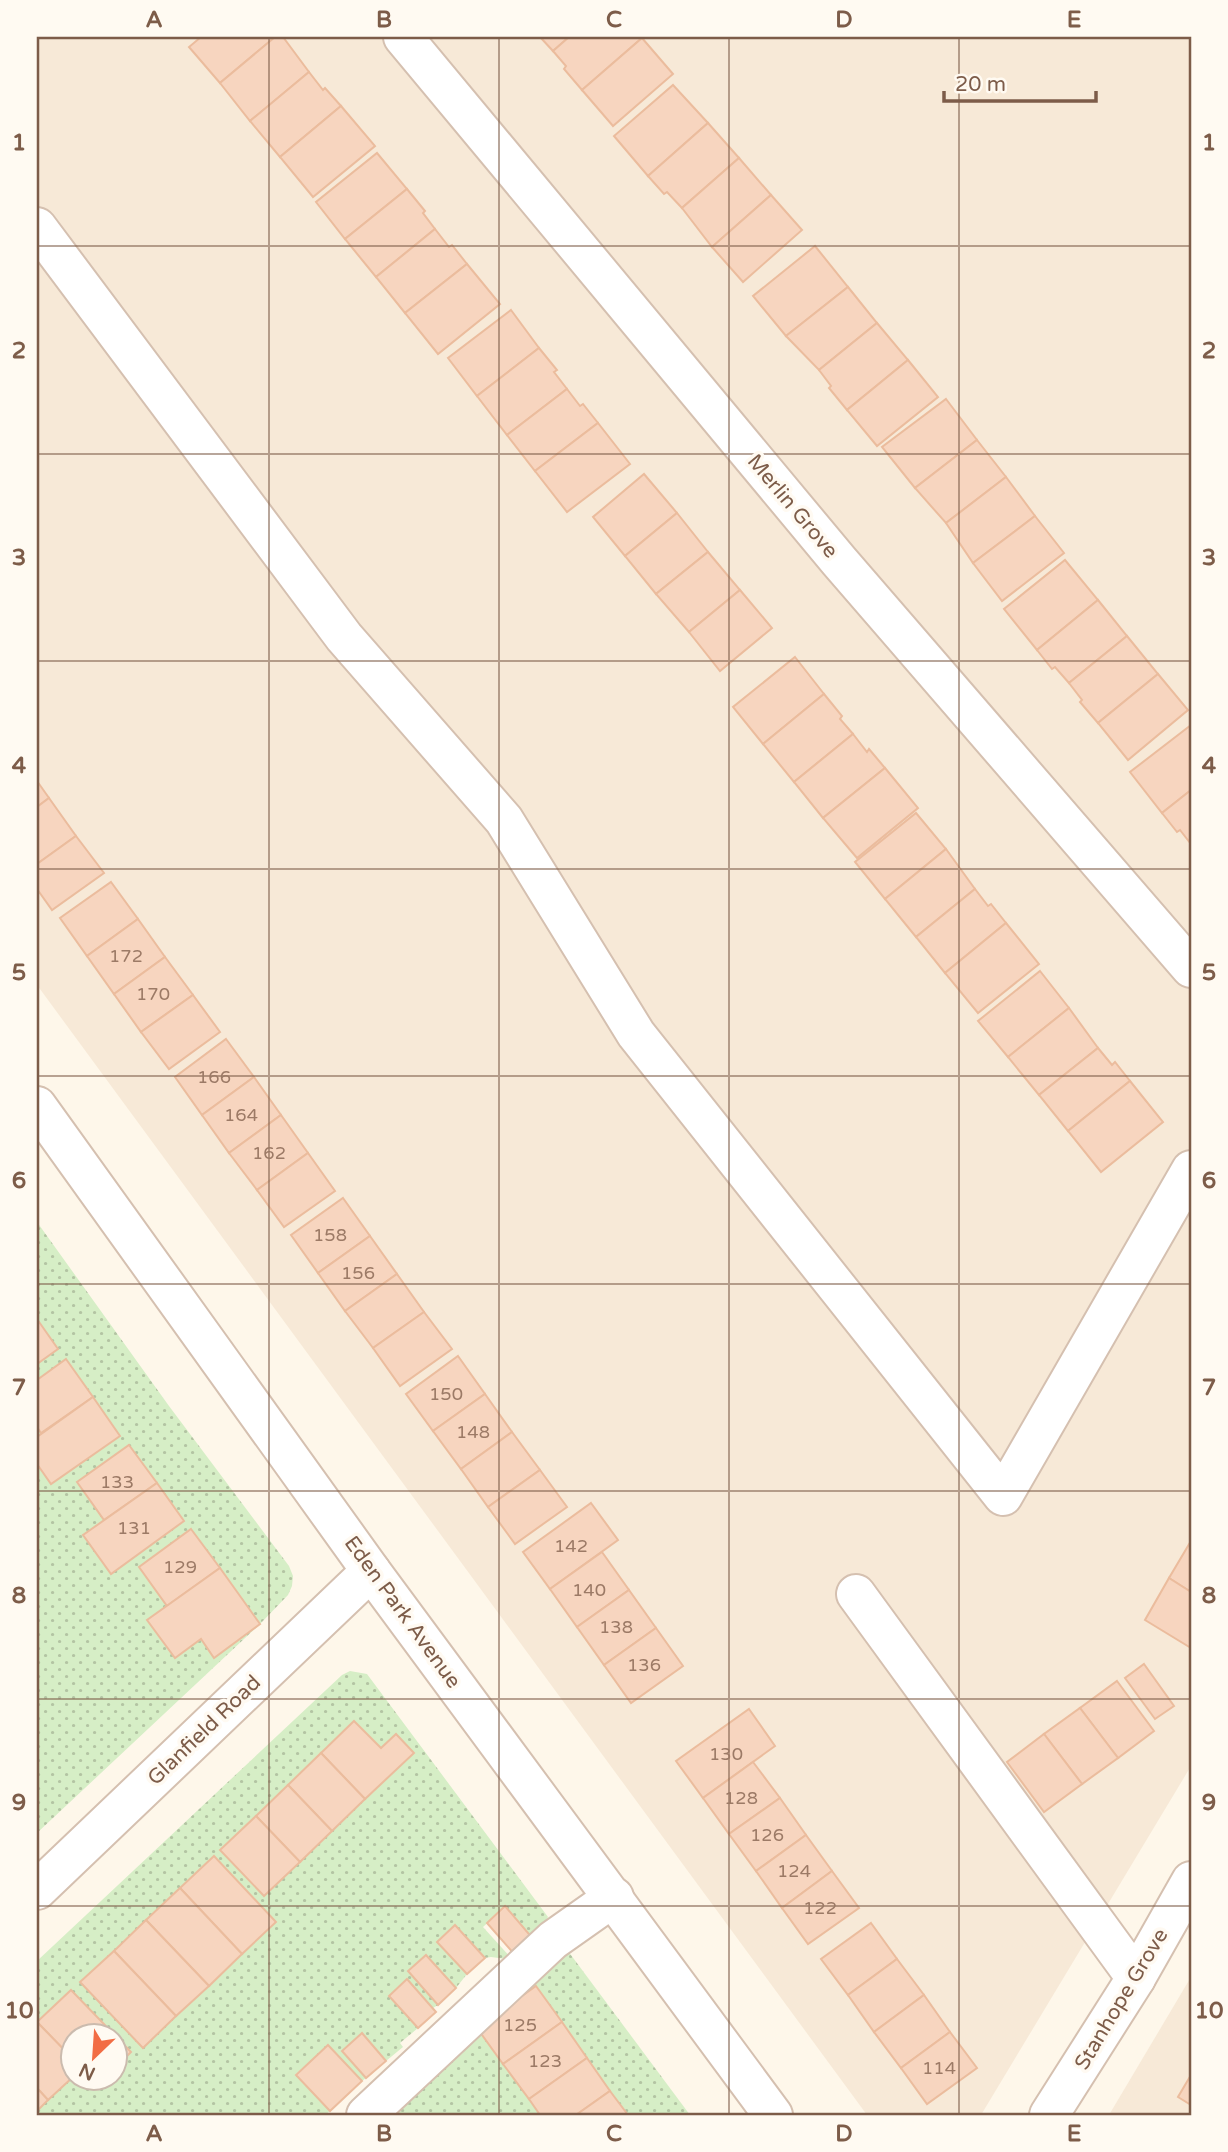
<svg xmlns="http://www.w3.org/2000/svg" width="1228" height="2152" viewBox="0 0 1228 2152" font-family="'Varela Round',sans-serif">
<defs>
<pattern id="grass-dots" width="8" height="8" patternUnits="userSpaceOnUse" patternTransform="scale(1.75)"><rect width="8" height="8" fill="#d6eec6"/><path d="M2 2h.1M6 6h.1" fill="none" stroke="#b3c4a3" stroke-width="1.8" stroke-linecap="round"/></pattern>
</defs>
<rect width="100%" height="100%" fill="#fef7ea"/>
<g fill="#f7e9d7">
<polygon points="37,37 1191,37 1191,1766 981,2115 867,2115 37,985"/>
<polygon points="1191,1977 1191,2115 1109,2115"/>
</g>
<g fill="url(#grass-dots)" fill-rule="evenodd">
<polygon points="37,1222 169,1406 289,1566 293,1576 292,1586 288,1595 260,1624 37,1833"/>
<path d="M350,1671L367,1674L548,1917L534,1940L505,1907L483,1927L513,1960L491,1957L485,1958L455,1926L437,1942L467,1974L456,1988L426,1956L408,1971L438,2005L433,2008L407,1979L389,1996L418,2028L400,2043L403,2047L386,2061L362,2033L342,2051L366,2078L362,2081L328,2045L296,2074L330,2111L325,2115H37V1961L342,1675ZM74,2036H116V2078H74Z"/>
<polygon points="565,1947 690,2115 379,2115"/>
</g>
<g fill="#f7d5bf" stroke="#ebbc9d" stroke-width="2">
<polygon points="201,37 275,37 220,83 189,47"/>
<polygon points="275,37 283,37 309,72 250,121 220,83"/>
<polygon points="540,37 569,37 553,51"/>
<polygon points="569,37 641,37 642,38 582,90 564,69 566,66 553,51"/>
<polygon points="642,38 673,74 613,126 582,90"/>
<polygon points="309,72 323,90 325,88 341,106 280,157 250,121"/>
<polygon points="673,85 708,123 648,176 614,136"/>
<polygon points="341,106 375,146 313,197 280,157"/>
<polygon points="708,123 739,158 682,208 667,192 664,194 648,176"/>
<polygon points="377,153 407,189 345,239 316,202"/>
<polygon points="739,158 771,195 712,247 682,208"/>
<polygon points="407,189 425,211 423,213 435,229 376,277 345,239"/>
<polygon points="771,195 802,230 743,282 712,247"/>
<polygon points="435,229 449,247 452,245 467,264 405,313 376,277"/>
<polygon points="815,246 848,287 786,336 753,296"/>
<polygon points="467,264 500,304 438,354 405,313"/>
<polygon points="848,287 877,323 819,370 786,336"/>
<polygon points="511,310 539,348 477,396 448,358"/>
<polygon points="877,323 908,360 847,410 829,388 831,386 819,370"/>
<polygon points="539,348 557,370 554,372 567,389 507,435 477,396"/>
<polygon points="908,360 938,397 877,446 847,410"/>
<polygon points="567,389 580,406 583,404 598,423 535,471 507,435"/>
<polygon points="946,399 977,440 915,488 882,447"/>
<polygon points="598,423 630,464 567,512 535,471"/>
<polygon points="977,440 1006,477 946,523 915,488"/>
<polygon points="644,474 677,513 625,556 593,517"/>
<polygon points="1006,477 1035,516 973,563 946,523"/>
<polygon points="677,513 708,552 656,594 625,556"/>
<polygon points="1035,516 1064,553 1002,601 973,563"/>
<polygon points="708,552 740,590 689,632 656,594"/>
<polygon points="1065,560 1098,600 1037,650 1004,609"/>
<polygon points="740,590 772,628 720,671 689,632"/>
<polygon points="1098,600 1127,636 1069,683 1055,667 1052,669 1037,650"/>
<polygon points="1127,636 1158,674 1098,723 1080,702 1082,700 1069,683"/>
<polygon points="795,657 824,694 763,744 733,707"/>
<polygon points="1158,674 1188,710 1128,760 1098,723"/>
<polygon points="824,694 842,716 840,719 853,734 794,782 763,744"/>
<polygon points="1191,725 1191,790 1162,813 1130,772"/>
<polygon points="853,734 867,752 869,749 885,768 823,818 794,782"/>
<polygon points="885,768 918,808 857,858 823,818"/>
<polygon points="37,781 49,798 37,807"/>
<polygon points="1191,790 1191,844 1180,830 1177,832 1162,813"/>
<polygon points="49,798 76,836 37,864 37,807"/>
<polygon points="916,813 946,849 885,899 855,862"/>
<polygon points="76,836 104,873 52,910 37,889 37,864"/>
<polygon points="946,849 975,889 916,937 885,899"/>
<polygon points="111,882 138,919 87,956 60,918"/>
<polygon points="975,889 988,906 991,904 1006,923 945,973 916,937"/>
<polygon points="138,919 165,957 114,994 87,956"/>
<polygon points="1006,923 1039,964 978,1013 945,973"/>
<polygon points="165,957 193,995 141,1032 114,994"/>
<polygon points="1040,971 1069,1008 1008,1057 978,1021"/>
<polygon points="193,995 220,1032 169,1069 141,1032"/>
<polygon points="1069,1008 1098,1048 1039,1095 1008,1057"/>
<polygon points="226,1039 254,1077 202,1115 175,1077"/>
<polygon points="1098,1048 1112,1065 1115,1062 1130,1081 1068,1131 1039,1095"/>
<polygon points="254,1077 281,1115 229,1153 202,1115"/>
<polygon points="1130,1081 1163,1122 1101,1172 1068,1131"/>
<polygon points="281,1115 308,1153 257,1190 229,1153"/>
<polygon points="308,1153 335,1191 284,1227 257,1190"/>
<polygon points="343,1198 370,1236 318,1273 291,1235"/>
<polygon points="370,1236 397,1274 345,1311 318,1273"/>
<polygon points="397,1274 424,1312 373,1348 345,1311"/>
<polygon points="424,1312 452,1349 400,1386 373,1348"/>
<polygon points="37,1319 58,1349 37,1364"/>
<polygon points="458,1356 485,1394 433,1431 406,1394"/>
<polygon points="66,1359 93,1397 41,1433 37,1427 37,1380"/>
<polygon points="485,1394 512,1432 461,1469 433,1431"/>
<polygon points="93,1397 120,1436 51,1484 37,1464 37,1437"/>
<polygon points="512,1432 540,1470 488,1507 461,1469"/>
<polygon points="129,1445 157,1483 104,1520 77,1482"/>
<polygon points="540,1470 567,1507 515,1544 488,1507"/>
<polygon points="157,1483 184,1521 111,1574 83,1535"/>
<polygon points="591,1503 618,1540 550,1589 523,1552"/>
<polygon points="191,1529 220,1568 167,1606 139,1567"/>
<polygon points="1191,1541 1191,1592 1169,1578"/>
<polygon points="602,1552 629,1590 577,1627 550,1589"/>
<polygon points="220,1568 260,1624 214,1658 201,1639 175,1658 147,1620"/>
<polygon points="1169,1578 1191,1592 1191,1648 1145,1620"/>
<polygon points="629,1590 656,1628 604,1665 577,1627"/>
<polygon points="656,1628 683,1666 631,1703 604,1665"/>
<polygon points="1144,1664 1174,1706 1155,1719 1125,1678"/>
<polygon points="1117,1681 1154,1731 1118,1758 1080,1708"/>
<polygon points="1080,1708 1118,1758 1082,1784 1044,1734"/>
<polygon points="749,1709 775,1746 703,1798 676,1761"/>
<polygon points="354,1721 381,1748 396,1734 414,1753 365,1799 321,1753"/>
<polygon points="1044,1734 1082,1784 1044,1812 1007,1762"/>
<polygon points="321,1753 365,1799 332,1831 288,1785"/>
<polygon points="753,1762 780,1798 729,1834 703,1798"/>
<polygon points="288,1785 332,1831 300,1862 256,1816"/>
<polygon points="780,1798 806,1835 756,1871 729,1834"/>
<polygon points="256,1816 300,1862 264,1896 220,1850"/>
<polygon points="806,1835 832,1871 782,1908 756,1871"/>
<polygon points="214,1856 276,1922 242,1954 180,1888"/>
<polygon points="832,1871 859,1908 808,1944 782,1908"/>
<polygon points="180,1888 242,1954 209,1986 146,1920"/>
<polygon points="505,1906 534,1940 516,1956 487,1923"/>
<polygon points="146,1920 209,1986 176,2016 114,1951"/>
<polygon points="871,1923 897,1959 848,1995 821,1959"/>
<polygon points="455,1925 485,1958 467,1974 437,1942"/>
<polygon points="114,1951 176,2016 143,2048 80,1982"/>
<polygon points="426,1955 456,1988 438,2005 408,1971"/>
<polygon points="897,1959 924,1995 874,2032 848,1995"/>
<polygon points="407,1979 436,2012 418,2028 389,1996"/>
<polygon points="536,1986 562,2022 503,2064 477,2028"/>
<polygon points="71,1990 131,2052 116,2067 116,2036 74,2036 74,2060 37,2022"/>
<polygon points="924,1995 950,2032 901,2068 874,2032"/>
<polygon points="37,2022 74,2060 74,2076 48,2100 37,2088"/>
<polygon points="562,2022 587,2058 529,2099 503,2064"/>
<polygon points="950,2032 977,2068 927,2104 901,2068"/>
<polygon points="362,2033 386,2061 366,2078 342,2051"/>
<polygon points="328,2045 362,2081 330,2111 296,2075"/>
<polygon points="587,2058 610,2091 576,2115 540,2115 529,2099"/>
<polygon points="1191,2075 1191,2105 1178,2097"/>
<polygon points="37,2088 48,2100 37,2111"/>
<polygon points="610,2091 628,2115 576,2115"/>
</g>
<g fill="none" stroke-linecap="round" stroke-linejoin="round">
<g stroke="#d5c0b0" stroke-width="42">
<g id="minor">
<polyline points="403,37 839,561 1191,968"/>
<polyline points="37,227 344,637 504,820 636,1034 1003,1496 1191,1170"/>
<polyline points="37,1106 371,1571 773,2115"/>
<polyline points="856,1594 1136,1978"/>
<polyline points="37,1890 371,1571"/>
<polyline points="366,2115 553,1940 614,1897"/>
<polyline points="1049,2115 1136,1978 1191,1881"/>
</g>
</g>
<use href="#minor" stroke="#fff" stroke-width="38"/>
</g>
<path fill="none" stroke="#7d5c49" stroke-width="2" stroke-opacity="0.55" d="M269,37V2115M499,37V2115M729,37V2115M959,37V2115M37,246H1191M37,454H1191M37,661H1191M37,869H1191M37,1076H1191M37,1284H1191M37,1491H1191M37,1699H1191M37,1906H1191"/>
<g text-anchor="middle" stroke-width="7" stroke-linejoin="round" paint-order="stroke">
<g font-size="18" fill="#9c7a66">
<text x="126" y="962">172</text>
<text x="153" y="1000">170</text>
<text x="214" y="1083">166</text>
<text x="241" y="1121">164</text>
<text x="269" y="1159">162</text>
<text x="330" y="1241">158</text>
<text x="358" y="1279">156</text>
<text x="446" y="1400">150</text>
<text x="473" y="1438">148</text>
<text x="117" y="1488">133</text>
<text x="134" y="1534">131</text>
<text x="571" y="1552">142</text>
<text x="180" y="1573">129</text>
<text x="589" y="1596">140</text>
<text x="616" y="1633">138</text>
<text x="644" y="1671">136</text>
<text x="726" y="1760">130</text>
<text x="741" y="1804">128</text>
<text x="767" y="1841">126</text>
<text x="794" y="1877">124</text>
<text x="820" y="1914">122</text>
<text x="520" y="2031">125</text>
<text x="545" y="2067">123</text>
<text x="939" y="2074">114</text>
</g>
<g font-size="21" fill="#7d5c49" stroke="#fffaf2">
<text transform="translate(793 506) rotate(50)" y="7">Merlin Grove</text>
<text transform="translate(403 1612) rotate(54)" y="7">Eden Park Avenue</text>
<text transform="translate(204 1730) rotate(-44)" y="7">Glanfield Road</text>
<text transform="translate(1121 1999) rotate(-59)" y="7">Stanhope Grove</text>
</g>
</g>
<rect width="1228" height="2152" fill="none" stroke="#fffaf2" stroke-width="77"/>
<g transform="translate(94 2057) rotate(205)"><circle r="33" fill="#fffaf2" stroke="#cbbbae" stroke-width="2"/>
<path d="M0-5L12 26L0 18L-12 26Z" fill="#f26d45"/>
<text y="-10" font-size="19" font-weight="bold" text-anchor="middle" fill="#7d5c49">N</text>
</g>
<path d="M944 91v10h152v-10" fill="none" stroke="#7d5c49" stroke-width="3.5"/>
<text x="955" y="91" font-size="21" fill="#7d5c49" stroke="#fffaf2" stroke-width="5" paint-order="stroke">20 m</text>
<rect x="38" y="38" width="1152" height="2076" fill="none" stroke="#7d5c49" stroke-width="2.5"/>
<g font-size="23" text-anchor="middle" font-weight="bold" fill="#7d5c49">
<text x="154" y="27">A</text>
<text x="384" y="27">B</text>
<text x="614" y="27">C</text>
<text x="844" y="27">D</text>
<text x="1074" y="27">E</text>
<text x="19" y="150">1</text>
<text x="1209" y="150">1</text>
<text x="19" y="358">2</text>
<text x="1209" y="358">2</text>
<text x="19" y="565">3</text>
<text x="1209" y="565">3</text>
<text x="19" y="773">4</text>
<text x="1209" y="773">4</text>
<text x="19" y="980">5</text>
<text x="1209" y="980">5</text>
<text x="19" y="1188">6</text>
<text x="1209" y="1188">6</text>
<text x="19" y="1395">7</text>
<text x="1209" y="1395">7</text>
<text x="19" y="1603">8</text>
<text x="1209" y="1603">8</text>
<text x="19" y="1810">9</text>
<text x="1209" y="1810">9</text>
<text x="19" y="2018">10</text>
<text x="1209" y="2018">10</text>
<text x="154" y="2141">A</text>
<text x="384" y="2141">B</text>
<text x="614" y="2141">C</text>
<text x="844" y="2141">D</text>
<text x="1074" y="2141">E</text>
</g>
</svg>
